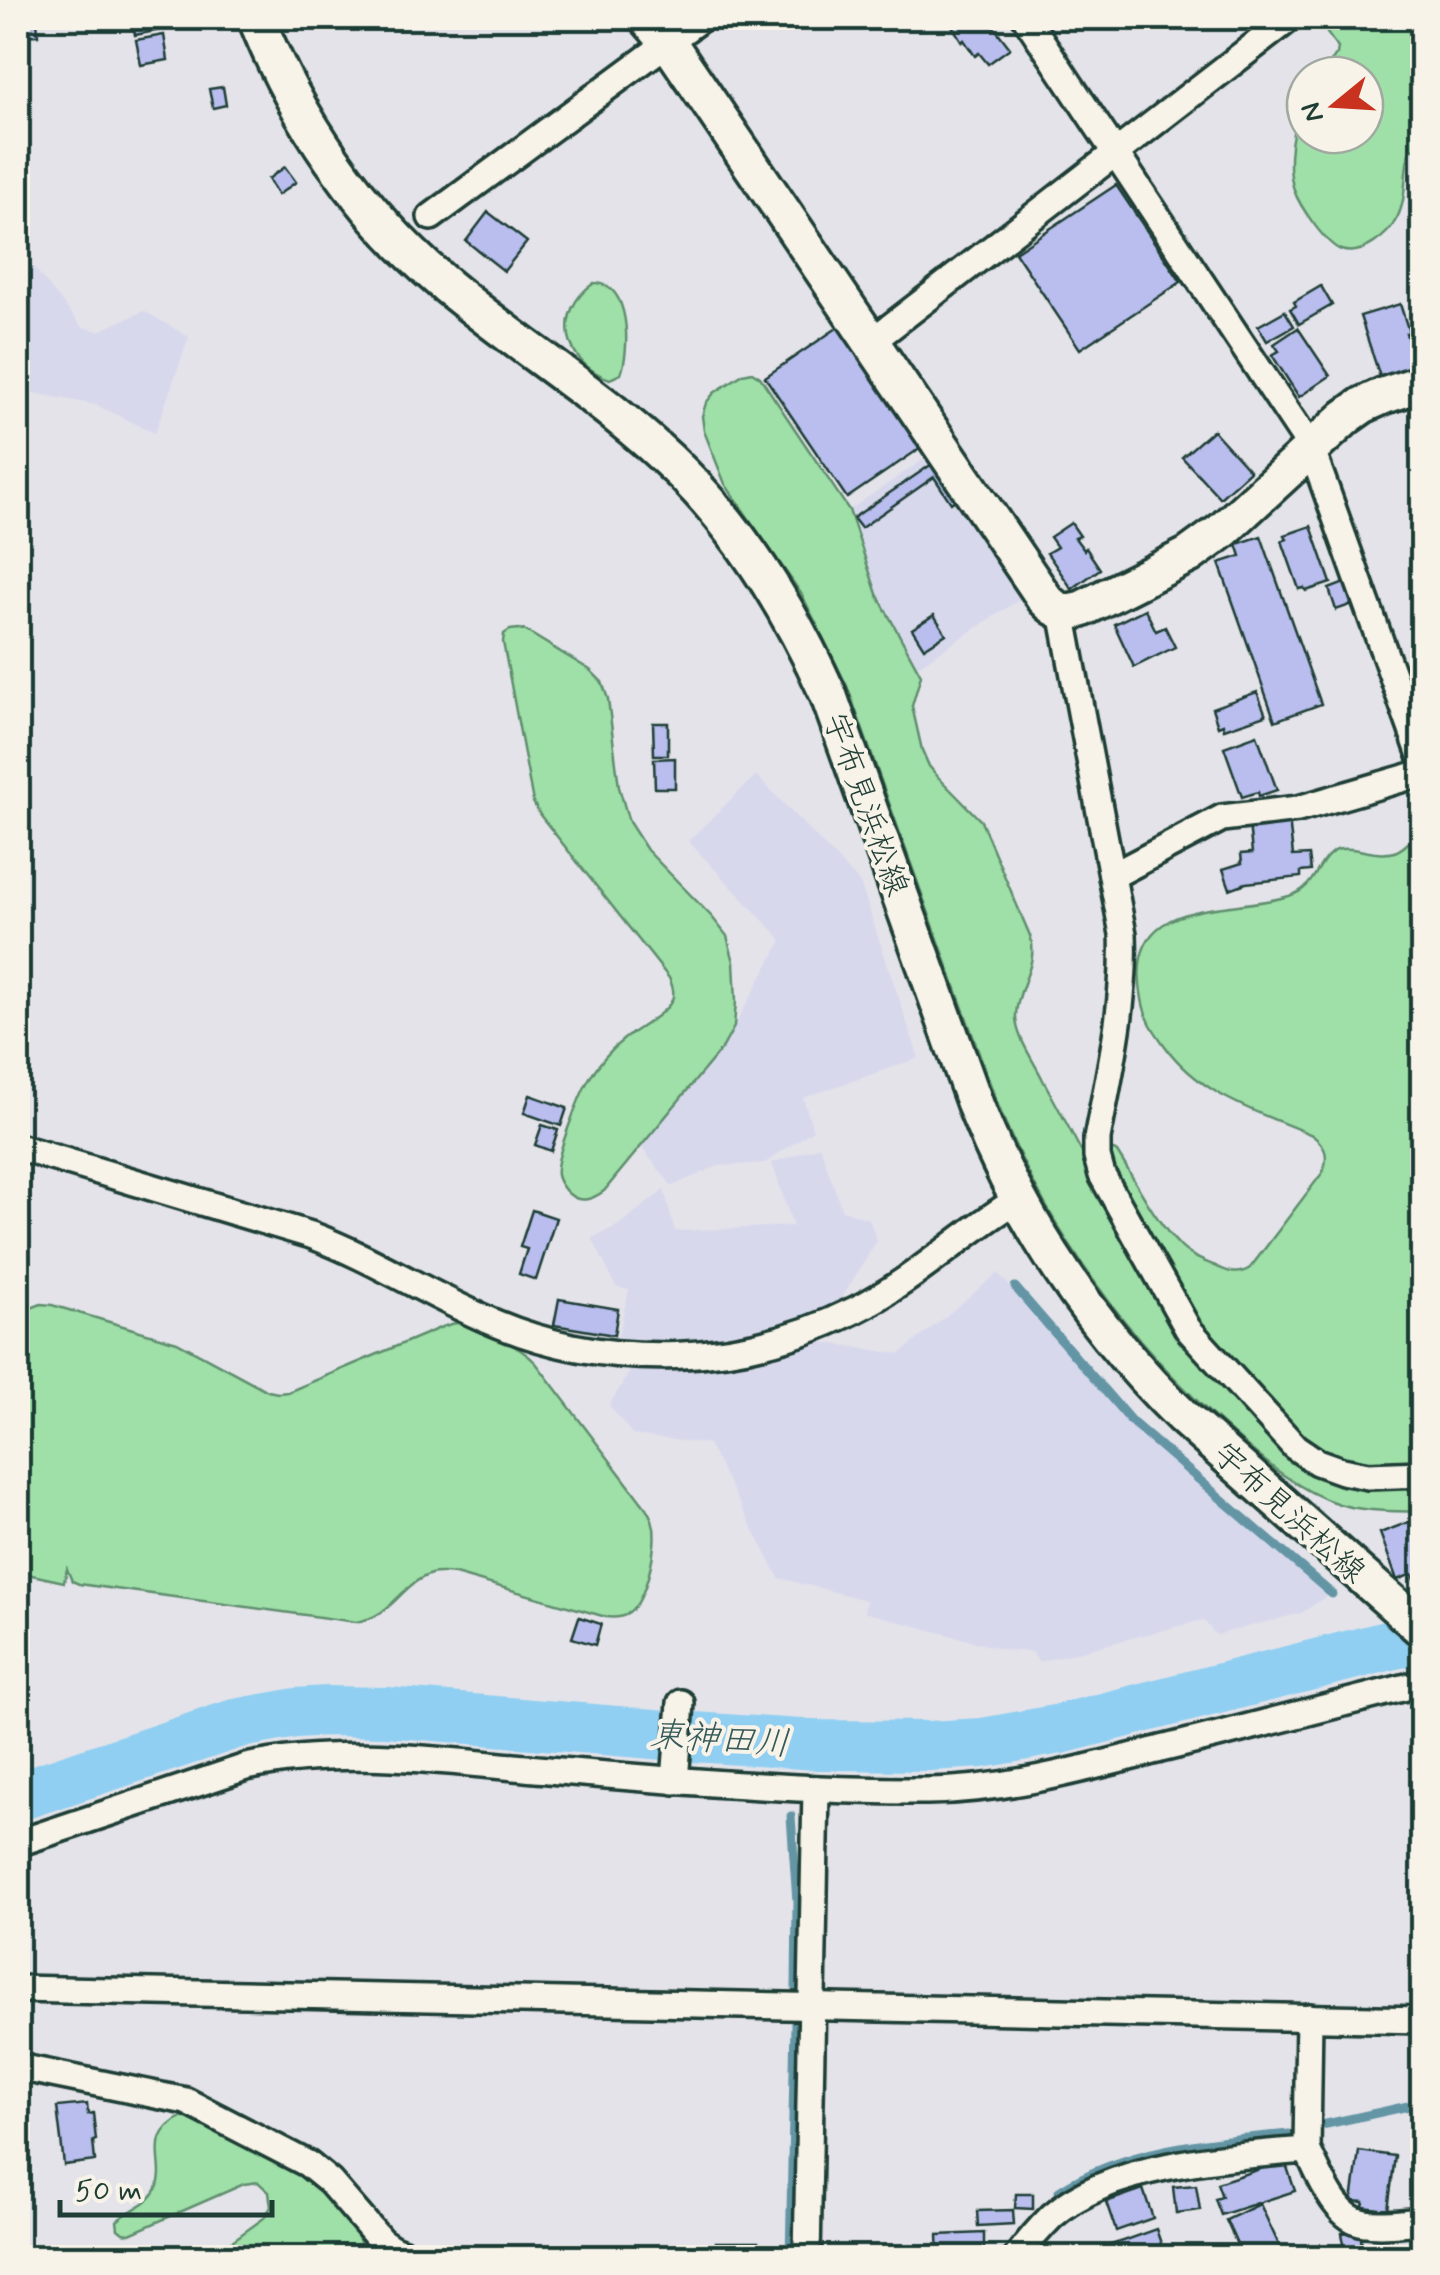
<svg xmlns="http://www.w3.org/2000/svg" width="1440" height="2275" viewBox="0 0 1440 2275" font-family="Mynerve,'Klee One',sans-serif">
<rect width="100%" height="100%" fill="#e4e3ea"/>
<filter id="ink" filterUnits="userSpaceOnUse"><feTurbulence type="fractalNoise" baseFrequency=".01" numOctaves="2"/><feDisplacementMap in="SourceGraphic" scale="20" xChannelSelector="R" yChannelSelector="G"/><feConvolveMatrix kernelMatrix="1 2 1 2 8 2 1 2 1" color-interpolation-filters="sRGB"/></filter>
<g filter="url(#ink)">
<g fill="#d7d8ec">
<polygon points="18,248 82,327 99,331 144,311 189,337 155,433 96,405 18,390"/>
<polygon points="930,455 1025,596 918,666 877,594 849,510"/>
<polygon points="756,775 860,883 919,1058 803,1098 813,1130 765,1163 718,1166 672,1186 641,1147 723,1047 782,940 688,841"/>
<polygon points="820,1146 842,1210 869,1219 877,1241 838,1304 783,1326 748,1335 676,1344 617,1341 629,1290 616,1287 592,1238 619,1225 664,1190 675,1231 793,1226 772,1163"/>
<polygon points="998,1273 1129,1425 1328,1595 1302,1613 1216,1635 1203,1620 1038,1662 1032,1652 1005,1650 864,1612 866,1600 779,1578 708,1444 633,1435 609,1405 632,1368 676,1369 715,1366 753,1360 815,1341 900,1354"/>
</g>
<g fill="#9fdfa8" stroke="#5f8e6e" stroke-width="2.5">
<path d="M1316,18H1422V146L1410,150C1403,172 1408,197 1397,218C1388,236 1362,257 1341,250C1325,244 1299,205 1294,190C1285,163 1292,123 1305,99V135H1365V75H1321L1337,54L1338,48Z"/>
<path d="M594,283C631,282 630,350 621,374L610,379C564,364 552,312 594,283Z"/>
<path d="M752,372L760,377L849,510L877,594L921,675L912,706L922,750L929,766L939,778L981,821L1031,938C1038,967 1017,987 1016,1015C1015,1036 1034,1061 1043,1080C1061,1112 1078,1145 1095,1178H1114L1110,1151L1114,1150L1117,1152C1135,1180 1156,1222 1179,1245C1188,1255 1201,1260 1213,1265C1227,1271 1236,1277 1250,1268L1323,1172C1329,1155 1326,1146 1312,1135C1258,1112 1201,1096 1165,1046C1154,1031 1145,1018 1142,999C1121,893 1226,915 1289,896C1319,887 1316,858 1337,850C1342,848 1353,849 1359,850C1393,858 1402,854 1422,826V1512C1395,1511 1365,1512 1339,1504C1298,1491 1264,1461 1232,1433C1128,1342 1046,1229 996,1100L847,686L802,595L725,484L704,431L702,416L706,403L714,393L743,374Z"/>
<path d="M519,629L526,631L590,670L602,682L608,699L619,787L629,822L647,850L712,917L727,936L734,962L736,1001L734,1027L723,1047L604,1191C593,1199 581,1204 569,1194C564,1190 558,1181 557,1175C554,1159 580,1095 589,1079C598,1064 610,1050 624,1039C636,1029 666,1014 672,1000C675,992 672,985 669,978L540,815L533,802L503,642L504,634L510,630Z"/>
<path d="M41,1304L52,1305L177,1342L268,1391L278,1393L288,1392L442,1327C448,1325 453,1323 458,1323C479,1323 522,1348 536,1363L646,1508C649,1513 652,1518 653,1523C659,1543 646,1601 629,1613C622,1618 614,1618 606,1617L455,1574C447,1573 438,1572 431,1574C399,1585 394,1616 356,1622L79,1584L72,1581L67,1569L64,1582L18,1572V1313Z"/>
<path d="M183,2116L193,2117L302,2173L323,2190L354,2228L363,2249L362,2257H210L264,2218L271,2207L269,2192L258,2182L244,2184L130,2234L123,2233L118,2229L117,2221C128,2210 146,2206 155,2192C171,2165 139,2138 183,2116Z"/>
</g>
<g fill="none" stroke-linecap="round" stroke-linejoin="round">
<g stroke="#6395a5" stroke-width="9">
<polyline points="1015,1287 1132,1422 1332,1594"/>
<polyline points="1344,1640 1348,1656"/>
<polyline points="791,1816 797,1902 796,1989"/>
<polyline points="1322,2125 1422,2103"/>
<path d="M1059,2191C1126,2148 1212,2141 1289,2134"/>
<polyline points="790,2258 795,2023"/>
</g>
<polyline stroke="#90cff1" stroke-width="50" points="18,1796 235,1724 296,1713 327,1711 387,1712 678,1736 818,1745 929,1746 982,1743 1060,1729 1422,1637"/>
</g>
<g fill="#b9beef" stroke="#1f3d34" stroke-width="2.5">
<polygon points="18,18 37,18 38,35 18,36"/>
<polygon points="132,18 174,18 176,27 135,35"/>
<polygon points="950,18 987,18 1010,48 988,64 979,53 975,56 964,40 962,42 948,19"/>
<polygon points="164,35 168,60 141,65 136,40"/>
<polygon points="223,87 226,105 213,108 209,89"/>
<polygon points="285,167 296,182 278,195 268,179"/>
<polygon points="1116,185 1181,282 1080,349 1015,252"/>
<polygon points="488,212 527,242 504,271 466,241"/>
<polygon points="1321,286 1332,305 1299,324 1290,309 1296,306 1294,302"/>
<polygon points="1400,304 1409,332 1406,333 1416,366 1380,377 1360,316"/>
<polygon points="1285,311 1294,326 1267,341 1258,326"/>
<polygon points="840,326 922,447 847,498 765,377"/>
<polygon points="1298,328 1330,376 1299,397 1272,355 1279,351 1274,344"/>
<polygon points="1213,430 1250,471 1220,498 1182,457"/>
<polygon points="935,462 964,506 961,509 955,500 951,503 934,477 861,528 853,518"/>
<polygon points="1071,523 1080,536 1075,538 1084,550 1086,548 1100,569 1072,589 1047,553 1057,547 1050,537"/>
<polygon points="1311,526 1331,583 1306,591 1304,588 1299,589 1282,541 1287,539 1285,535"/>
<polygon points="1261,536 1321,704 1275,721 1219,563 1241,556 1237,544"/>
<polygon points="1347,582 1356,603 1336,610 1329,589"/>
<polygon points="1145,609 1156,631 1165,627 1175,647 1134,667 1114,624"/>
<polygon points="934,615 946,634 924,648 912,629"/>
<polygon points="1257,692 1266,715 1224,729 1223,724 1218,726 1212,708"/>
<polygon points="653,723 668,723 668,755 654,755"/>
<polygon points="1257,735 1277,790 1259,796 1258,792 1242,797 1224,747"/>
<polygon points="675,758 675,788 655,788 654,759"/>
<polygon points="1289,818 1293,856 1309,855 1311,871 1301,872 1301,877 1246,883 1230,889 1223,869 1242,863 1241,854 1252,853 1249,823"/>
<polygon points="530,1095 567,1108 561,1126 524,1113"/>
<polygon points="542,1125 558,1130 551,1151 535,1145"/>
<polygon points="532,1210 556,1218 536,1280 519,1274 527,1249 520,1247"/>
<polygon points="559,1299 618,1309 614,1335 554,1325"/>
<polygon points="1422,1517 1422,1587 1418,1589 1412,1574 1397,1580 1380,1533"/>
<polygon points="579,1617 601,1624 595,1645 572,1638"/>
<polygon points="87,2104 88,2114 93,2113 96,2140 93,2141 95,2161 64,2165 57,2107"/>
<polygon points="1359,2151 1395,2156 1388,2210 1363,2207 1364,2202 1352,2201"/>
<polygon points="1285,2161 1295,2191 1221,2215 1215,2199 1222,2197 1217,2183"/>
<polygon points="1196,2185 1200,2210 1176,2213 1173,2187"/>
<polygon points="1143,2189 1153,2218 1116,2231 1106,2202"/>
<polygon points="1016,2194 1033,2194 1033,2209 1015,2208"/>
<polygon points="1260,2204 1285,2258 1243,2258 1226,2220"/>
<polygon points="1013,2210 1014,2224 978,2226 977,2211"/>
<polygon points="1156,2229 1166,2258 1096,2258 1094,2251"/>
<polygon points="1360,2231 1363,2253 1346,2255 1342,2233"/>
<polygon points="984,2233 984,2250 978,2250 978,2258 939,2258 938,2235"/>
<polygon points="716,2242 758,2242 758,2257 706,2258 706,2249 716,2249"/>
</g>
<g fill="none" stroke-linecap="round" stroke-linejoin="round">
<g stroke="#1f3d34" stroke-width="32">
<g id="street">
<polyline points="1026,18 1311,448 1422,758"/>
<polyline points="431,217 701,18"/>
<polyline points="871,342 1290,18"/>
<path d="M1062,612L1123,934C1126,1003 1110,1071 1097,1139V1157L1102,1175L1188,1329L1295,1447L1317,1462L1342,1471L1368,1476L1422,1474"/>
<polyline points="1112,876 1222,818 1298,809 1422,773"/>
<path d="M18,1147L311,1235C375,1259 432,1297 495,1323C610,1371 743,1366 855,1310C914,1281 961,1234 1017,1200"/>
<polyline points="675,1781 681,1703"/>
<path d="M18,1843L246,1767C346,1745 447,1762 548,1770C674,1781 800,1791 927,1791C1008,1790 1087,1768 1165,1748C1251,1727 1337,1705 1422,1683"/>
<polyline points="18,1989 1422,2020"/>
<polyline points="18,2067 186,2101 308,2164 330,2182 381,2241 393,2249 417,2258"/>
<polyline points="1307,2150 1309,2017"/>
<polyline points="807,2258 816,1789"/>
<path d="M1016,2258C1027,2243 1039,2229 1052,2216C1112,2163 1230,2156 1307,2150C1320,2174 1335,2220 1365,2223C1384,2226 1404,2222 1422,2221"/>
</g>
</g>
<g stroke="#1f3d34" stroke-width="42">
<g id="secondary">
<path d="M256,18C296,118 358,210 441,281C520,348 610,401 683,474C746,537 792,614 828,694L976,1107C1022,1224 1093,1329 1183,1417L1422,1629"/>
<path d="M647,18L668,42L1045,599C1057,612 1065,614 1082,609L1189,555L1222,531L1346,417L1363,405L1383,396L1422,383"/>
</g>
</g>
<use href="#street" stroke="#f7f3e8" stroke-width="25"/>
<use href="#secondary" stroke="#f7f3e8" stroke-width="35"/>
</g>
</g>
<g text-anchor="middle" stroke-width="8" stroke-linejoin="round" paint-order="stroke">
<g font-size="32" fill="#1f3d34" stroke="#f7f3e8">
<text transform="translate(867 804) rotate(70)" y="11">宇布見浜松線</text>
<text transform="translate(1290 1512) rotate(42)" y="11">宇布見浜松線</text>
</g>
<g font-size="35" font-style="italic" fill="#365a5a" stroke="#f7f3e8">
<text transform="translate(720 1738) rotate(4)" y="12">東神田川</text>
</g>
</g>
<rect width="1440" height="2275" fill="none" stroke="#f7f3e8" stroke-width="60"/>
<rect x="30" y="30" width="1380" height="2215" fill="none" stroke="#1f3d34" stroke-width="4" filter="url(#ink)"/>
<g transform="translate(1335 105) rotate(252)"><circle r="48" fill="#f7f3e8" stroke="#a1aaa0" stroke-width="2.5"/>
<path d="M0-8L18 38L0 25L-18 38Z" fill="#c8321e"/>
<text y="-15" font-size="28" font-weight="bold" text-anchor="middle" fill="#1f3d34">N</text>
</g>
<path d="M60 2200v15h212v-15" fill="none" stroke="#1f3d34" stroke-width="5"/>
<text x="75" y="2200" font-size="30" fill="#1f3d34" stroke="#f7f3e8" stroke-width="8" paint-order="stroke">50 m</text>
</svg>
